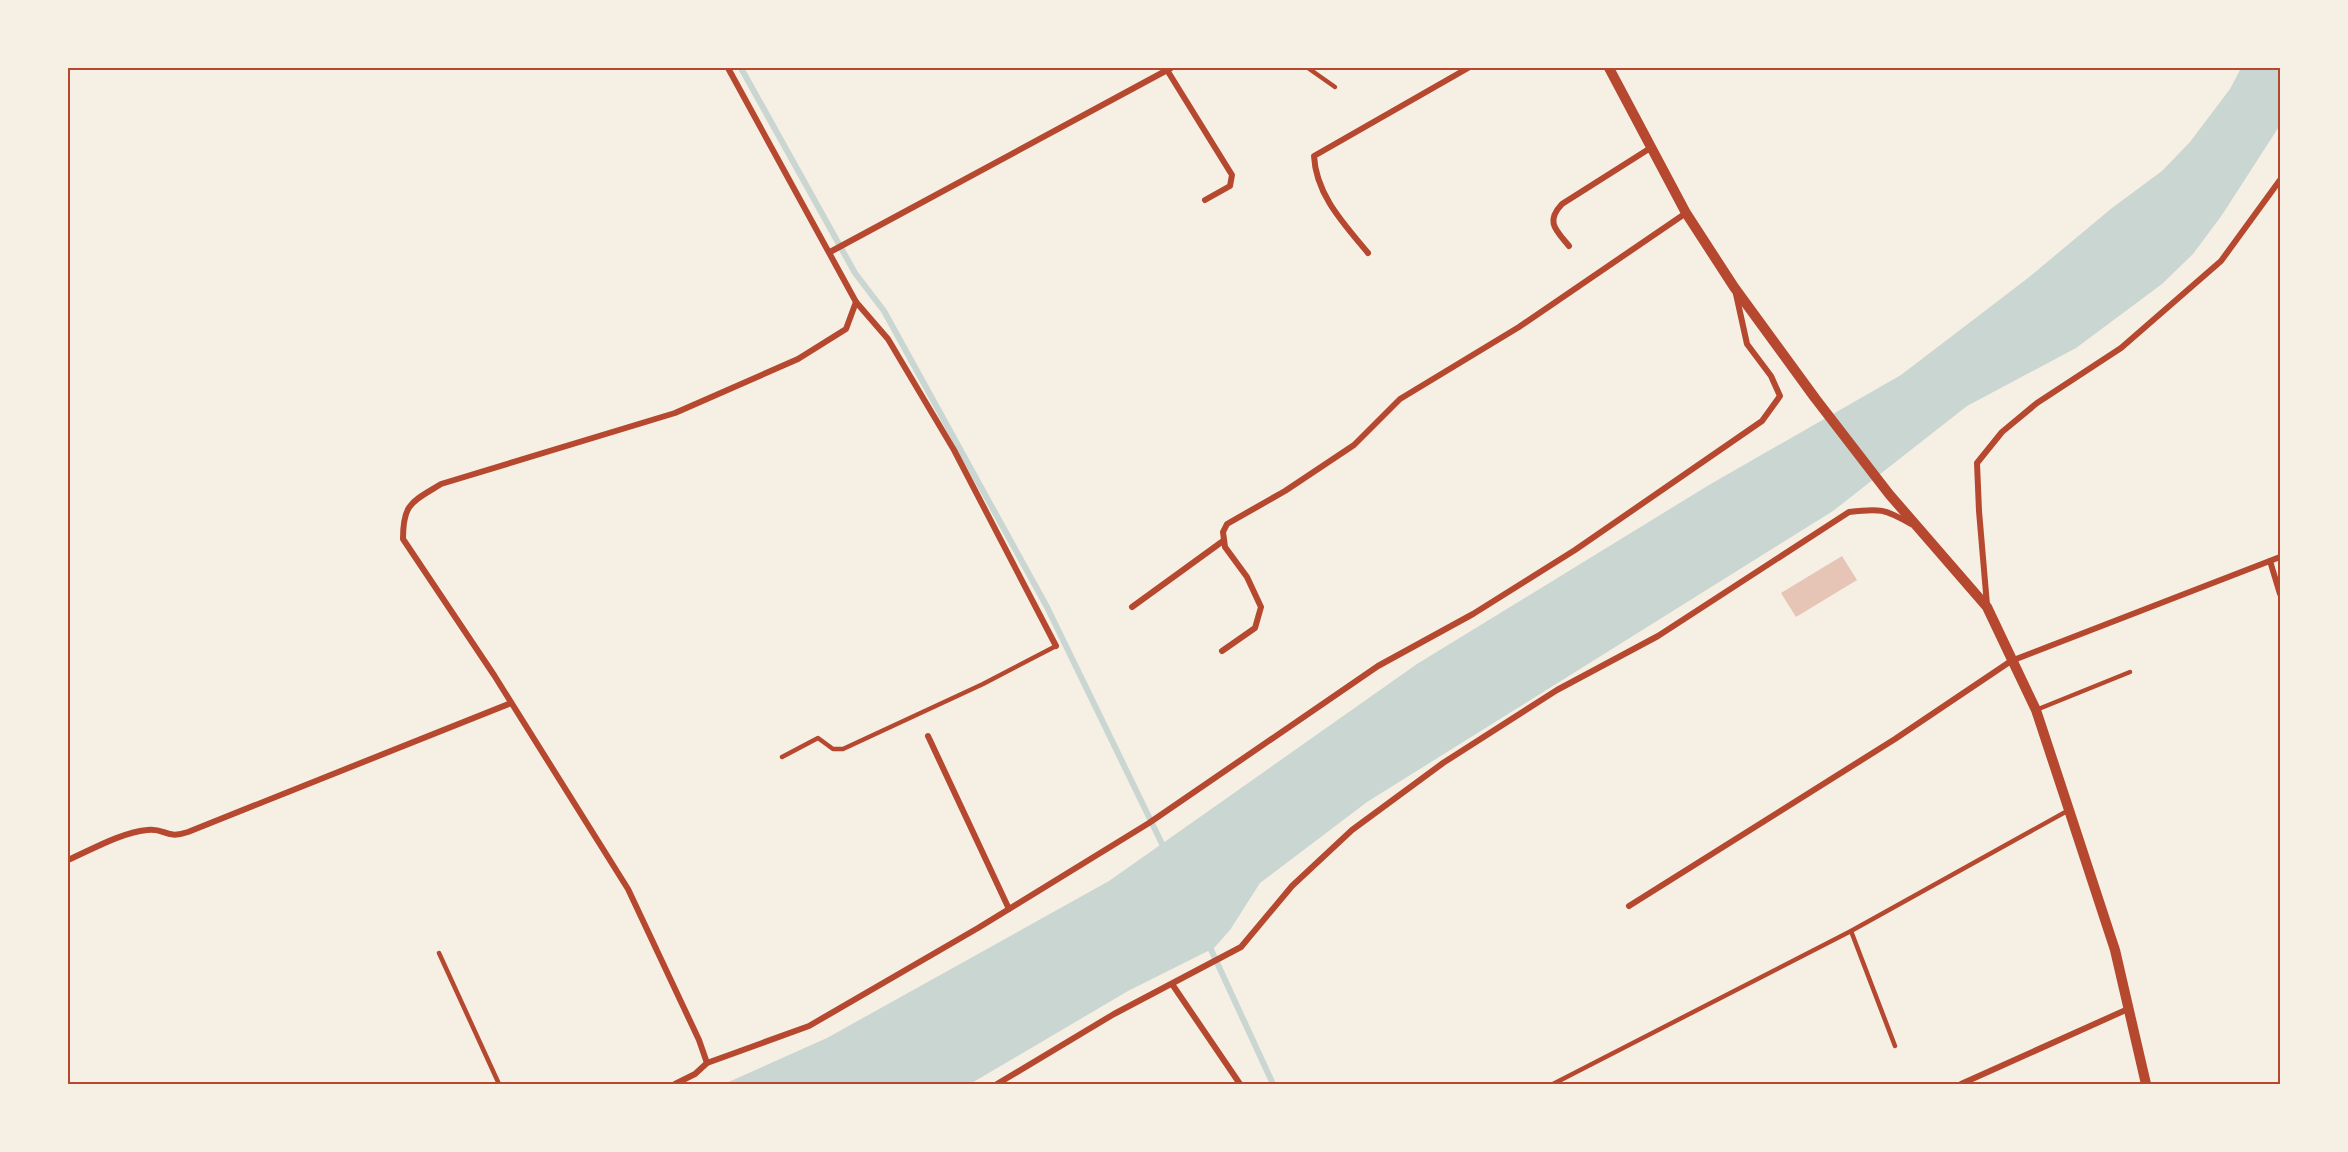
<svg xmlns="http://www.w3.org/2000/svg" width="2348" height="1152" viewBox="0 0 2348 1152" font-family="Ubuntu,sans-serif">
<rect width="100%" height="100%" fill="#f6efe4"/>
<polygon fill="#c9d6d2" points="2241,68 2280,68 2280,125 2222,215 2193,254 2162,284 2076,348 1967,406 1833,511 1367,802 1260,883 1230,930 1214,948 1128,991 970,1084 724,1084 827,1038 1109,881 1417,664 1709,485 1901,375 2028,278 2112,208 2162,171 2190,142 2230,89"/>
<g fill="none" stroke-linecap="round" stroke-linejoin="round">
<g stroke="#c9d6d2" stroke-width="6">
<polyline points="741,68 855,273 884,311 1047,607 1165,850"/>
<polyline points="1208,943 1273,1084"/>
</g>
</g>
<polygon fill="#e6c5b7" points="1842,556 1857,580 1796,617 1781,593"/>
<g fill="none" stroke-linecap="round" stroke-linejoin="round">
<g stroke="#b5482f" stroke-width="4.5">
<polyline points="1308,68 1335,87"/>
<polyline points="2036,710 2130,672"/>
<polyline points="782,757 818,738 833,749 843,749 983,684 1056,646"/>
<polyline points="1851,931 1895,1046"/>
<polyline points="439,953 499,1084"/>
<polyline points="1553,1084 1851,931 2069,810"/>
</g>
<g stroke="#b5482f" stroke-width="6">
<polyline points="728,68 856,302 888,339 954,450 1056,646"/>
<polyline points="1167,70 1232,175 1230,186 1205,200"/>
<path d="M1569,246C1556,230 1545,222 1562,204L1652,147"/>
<polyline points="830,252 1171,68"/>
<path d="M1368,253C1344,224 1316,195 1314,156L1468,68"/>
<polyline points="2270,561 2280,594"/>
<polyline points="1987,605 1979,511 1977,463 2002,432 2037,403 2121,348 2221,261 2280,180"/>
<polyline points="1132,607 1223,541"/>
<polyline points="1222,651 1255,628 1261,607 1247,577 1225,547 1223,532 1227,524 1285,491 1354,445 1400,399 1519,327 1686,213"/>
<polyline points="928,736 1009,909"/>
<path d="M68,860C93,849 120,833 147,830C165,827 165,840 188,832L511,703"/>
<polyline points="1629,906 1895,739 2011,661 2280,557"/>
<polyline points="1172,984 1240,1084"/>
<path d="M707,1063L699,1040L628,889L494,675L403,539C403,503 412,502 441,484L675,413L798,359L846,329L856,302"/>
<polyline points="675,1084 695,1074 707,1063 809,1026 978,928 1149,823 1378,666 1473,614 1575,550 1762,421 1780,396 1771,376 1747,344 1736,294"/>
<path d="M997,1084L1114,1014L1241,947L1292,886L1352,830L1443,763L1557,690L1658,636L1849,512C1880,508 1885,509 1911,524"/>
<polyline points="1961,1084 2128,1009"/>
</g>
<polyline stroke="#b5482f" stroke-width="10" points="1609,68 1686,213 1734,287 1815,398 1889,494 1987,607 2036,710 2069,810 2115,950 2146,1084"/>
</g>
<rect width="2348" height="1152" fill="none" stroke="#f6efe4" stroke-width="138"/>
<rect x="69" y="69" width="2210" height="1014" fill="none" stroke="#b5482f" stroke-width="2"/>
</svg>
